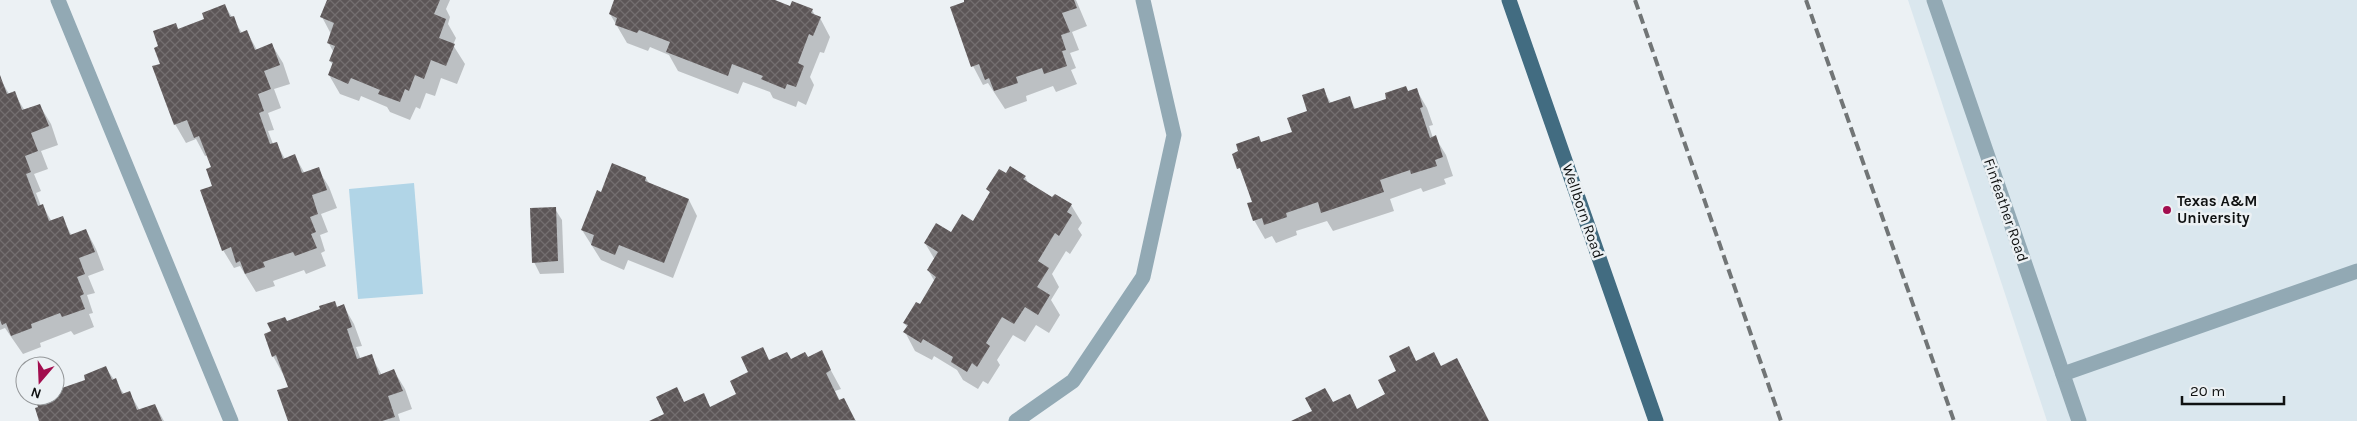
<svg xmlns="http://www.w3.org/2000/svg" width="2357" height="421" viewBox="0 0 2357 421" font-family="Karla,sans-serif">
<defs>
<pattern id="building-cross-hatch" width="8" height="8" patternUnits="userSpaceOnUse" patternTransform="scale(1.25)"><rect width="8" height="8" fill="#5c5657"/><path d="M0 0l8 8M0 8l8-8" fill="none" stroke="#736e6f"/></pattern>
</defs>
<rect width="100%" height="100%" fill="#ecf1f4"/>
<polygon fill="#dae7ee" points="1908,0 2357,0 2357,421 2047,421"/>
<polygon fill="#b1d5e7" points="414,183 423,294 358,299 349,189"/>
<g fill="#0003">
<polygon points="328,0 450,0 446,9 450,17 448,24 456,38 453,45 465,64 457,84 441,78 435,96 426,93 420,109 416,107 410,120 390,112 387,107 361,96 359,101 340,94 329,75 333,65 330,61 334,53 328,42 331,34 322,17"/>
<polygon points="616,0 773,0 791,8 812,10 816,17 820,18 830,37 824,53 820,52 810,77 814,85 806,105 798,101 796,107 773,98 770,92 743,82 738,94 678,71 669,55 650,47 648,51 627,43 610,14"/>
<polygon points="965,0 1076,0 1087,26 1072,32 1079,50 1070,53 1076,68 1071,70 1077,84 1056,92 1053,86 1026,96 1027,101 1005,109 988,83 983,85 973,66"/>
<polygon points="225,6 242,33 247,32 257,50 272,45 283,63 290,84 274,89 281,108 268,113 274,130 268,131 273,144 276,143 285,159 295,156 305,174 318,169 329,187 337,208 321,214 328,232 320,235 325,251 321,253 326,266 306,274 304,270 273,281 275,286 256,292 240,266 234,268 223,250 213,168 208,155 205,156 196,139 186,143 175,124 161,64 160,46 176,25 179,30 206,20"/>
<polygon points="1,80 9,94 14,93 25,111 40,106 51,124 58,145 41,151 48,169 34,174 41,191 36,193 41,206 42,205 52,222 62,218 72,236 86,230 96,249 104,270 88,276 95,293 87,295 93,313 89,314 94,327 74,335 71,331 40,343 41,347 23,354 5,328 0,330"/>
<polygon points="1416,89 1427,108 1433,125 1429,126 1433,138 1435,137 1446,155 1453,176 1444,179 1446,184 1423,192 1421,188 1390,199 1394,211 1333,231 1327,221 1296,231 1297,235 1276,243 1272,236 1265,239 1254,220 1253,202 1234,154 1293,133 1323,90 1331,103 1349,97 1356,110"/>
<polygon points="1006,174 1025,177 1029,184 1053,199 1071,205 1082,223 1078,229 1082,235 1070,254 1066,251 1052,274 1059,287 1051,300 1060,315 1049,333 1036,325 1025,342 1013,335 997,360 1000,365 988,384 983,381 978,389 963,380 957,370 934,356 932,360 915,351 905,332 908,328 904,323 920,305 935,282 928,270 935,260 925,243 951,234 973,222 991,194 988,189"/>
<polygon points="646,178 650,185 689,200 697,216 673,278 628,260 624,270 601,260 582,230 601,194"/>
<polygon points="555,209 562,220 564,273 540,274 534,262"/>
<polygon points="343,305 354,324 362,346 356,347 361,360 371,356 382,375 394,371 405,389 412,409 398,414 400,421 289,421 290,387 273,356 287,322"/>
<polygon points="821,352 841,389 835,391 840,401 844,399 856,421 652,421 703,395 711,408 738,395 770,362 807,358"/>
<polygon points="106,368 124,394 129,392 140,411 155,405 164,421 41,421 40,407 35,396 55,396 55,387 59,391 87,380"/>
</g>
<g fill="url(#building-cross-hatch)">
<polygon points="327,0 440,0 434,14 446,19 439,38 455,44 446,66 431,60 424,79 415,75 409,91 405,89 400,102 378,94 380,90 351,78 348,84 328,75 333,62 329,61 335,46 327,43 334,23 320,17"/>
<polygon points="614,0 775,0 790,6 792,1 813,9 811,13 821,17 813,36 809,34 798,63 804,66 796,87 787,84 785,89 761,79 763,76 732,64 728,76 666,52 670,42 639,30 637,33 615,25 617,18 609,14"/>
<polygon points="964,0 1074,0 1077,8 1062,13 1070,32 1061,35 1066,50 1062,51 1067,66 1044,74 1042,68 1016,77 1018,83 994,91 989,78 985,80 979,64 971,67 950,7 964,2"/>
<polygon points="225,4 230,17 234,16 240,33 247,30 255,50 272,43 280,65 264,71 271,89 258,94 264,111 259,113 270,144 277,142 283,159 295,154 302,173 319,167 327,190 312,195 318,214 310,217 316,232 311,234 317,248 295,256 293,252 263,262 265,267 245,274 240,261 236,263 231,247 222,251 200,190 212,186 206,169 211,167 199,136 194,138 187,120 174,125 152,66 160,64 154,48 158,46 153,31 176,23 178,29 204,19 202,13"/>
<polygon points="0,75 7,94 15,91 22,110 40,104 49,126 31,133 38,151 25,156 31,172 26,174 38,206 43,204 49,221 63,216 70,235 86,229 95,252 79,258 85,274 77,277 84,294 80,296 85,309 62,317 60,313 31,324 32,328 11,336 6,323 2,325 0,320"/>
<polygon points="1406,86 1408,91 1417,88 1423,107 1420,108 1430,138 1436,135 1443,157 1435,160 1437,166 1411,174 1410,170 1380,180 1384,192 1321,213 1318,202 1286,213 1287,217 1264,225 1262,218 1253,221 1247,203 1252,202 1240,168 1237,169 1232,154 1238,151 1236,144 1259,136 1261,142 1292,132 1287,118 1307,111 1302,95 1324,88 1329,103 1350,96 1354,109 1386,99 1385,93"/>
<polygon points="612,163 646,177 645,181 689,199 664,263 619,245 615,255 591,245 594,235 581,230 597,190 601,192"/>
<polygon points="1010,166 1026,176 1023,179 1052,197 1055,194 1072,204 1067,212 1072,215 1059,236 1055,233 1038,261 1049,268 1037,287 1050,295 1038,315 1025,307 1014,324 1002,317 986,343 990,346 977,367 972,363 967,372 951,362 953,357 923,339 921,343 903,332 908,325 903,323 916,302 920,304 936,277 927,270 938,252 924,243 936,223 951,232 962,214 973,221 990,192 986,189 999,169 1006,173"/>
<polygon points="556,207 558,261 532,263 530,208"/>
<polygon points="335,301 337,307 344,304 352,327 347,329 357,359 372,354 379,375 394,369 403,391 388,396 395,417 382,421 288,421 277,390 288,387 276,355 272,357 264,334 271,331 267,323 285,317 287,321 320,309 319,306"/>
<polygon points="1409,346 1416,361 1434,352 1441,366 1457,358 1489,421 1291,421 1312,411 1305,398 1325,388 1333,402 1350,394 1357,409 1385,394 1378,380 1396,371 1389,356"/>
<polygon points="763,347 769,360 787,352 791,359 805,352 808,357 822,350 831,370 826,373 839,400 844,398 855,420 649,421 664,414 656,397 677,387 684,402 704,393 710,407 736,394 730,381 748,372 741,357"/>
<polygon points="106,366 112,380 116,378 122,394 130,391 137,410 155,404 162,421 39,421 35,408 38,407 34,396 55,396 55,386 57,385 59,389 85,380 84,375"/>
</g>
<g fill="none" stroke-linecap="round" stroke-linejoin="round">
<g stroke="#92a9b4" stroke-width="15">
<polyline points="58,0 231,421"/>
<polyline points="1934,0 2079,421"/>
<polyline points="2063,374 2357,271"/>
<polyline points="1016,421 1073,381 1143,277 1174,135 1143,0"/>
</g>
<polyline stroke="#426c81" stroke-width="15" points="1509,0 1656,421"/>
<g stroke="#717576" stroke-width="4" stroke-dasharray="10 5" stroke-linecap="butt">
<polyline points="1635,0 1781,421"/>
<polyline points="1806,0 1954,421"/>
</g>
</g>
<circle fill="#a20d4e" stroke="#ecf1f4" stroke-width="2" cx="2167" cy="210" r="5"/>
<g text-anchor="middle" stroke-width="5" stroke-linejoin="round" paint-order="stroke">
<g font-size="15" font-weight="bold" fill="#0f1111" stroke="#ecf1f4" text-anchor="start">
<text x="2177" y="206">Texas A&amp;M<tspan x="2177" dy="17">University</tspan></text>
</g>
<g font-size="15" fill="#0f1111" stroke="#ecf1f4">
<text transform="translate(2006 210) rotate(71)" y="5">Finfeather Road</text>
<text transform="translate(1583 211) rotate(71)" y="5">Wellborn Road</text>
</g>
</g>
<g transform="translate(40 381) rotate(199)"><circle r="24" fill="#ecf1f4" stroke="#949799"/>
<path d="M0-4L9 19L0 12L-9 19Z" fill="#a20d4e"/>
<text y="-8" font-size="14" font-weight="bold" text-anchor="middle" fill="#0f1111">N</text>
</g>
<path d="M2182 396v8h102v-8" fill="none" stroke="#0f1111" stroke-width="2.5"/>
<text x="2190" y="396" font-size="15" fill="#0f1111" stroke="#ecf1f4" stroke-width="4" paint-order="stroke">20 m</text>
</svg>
